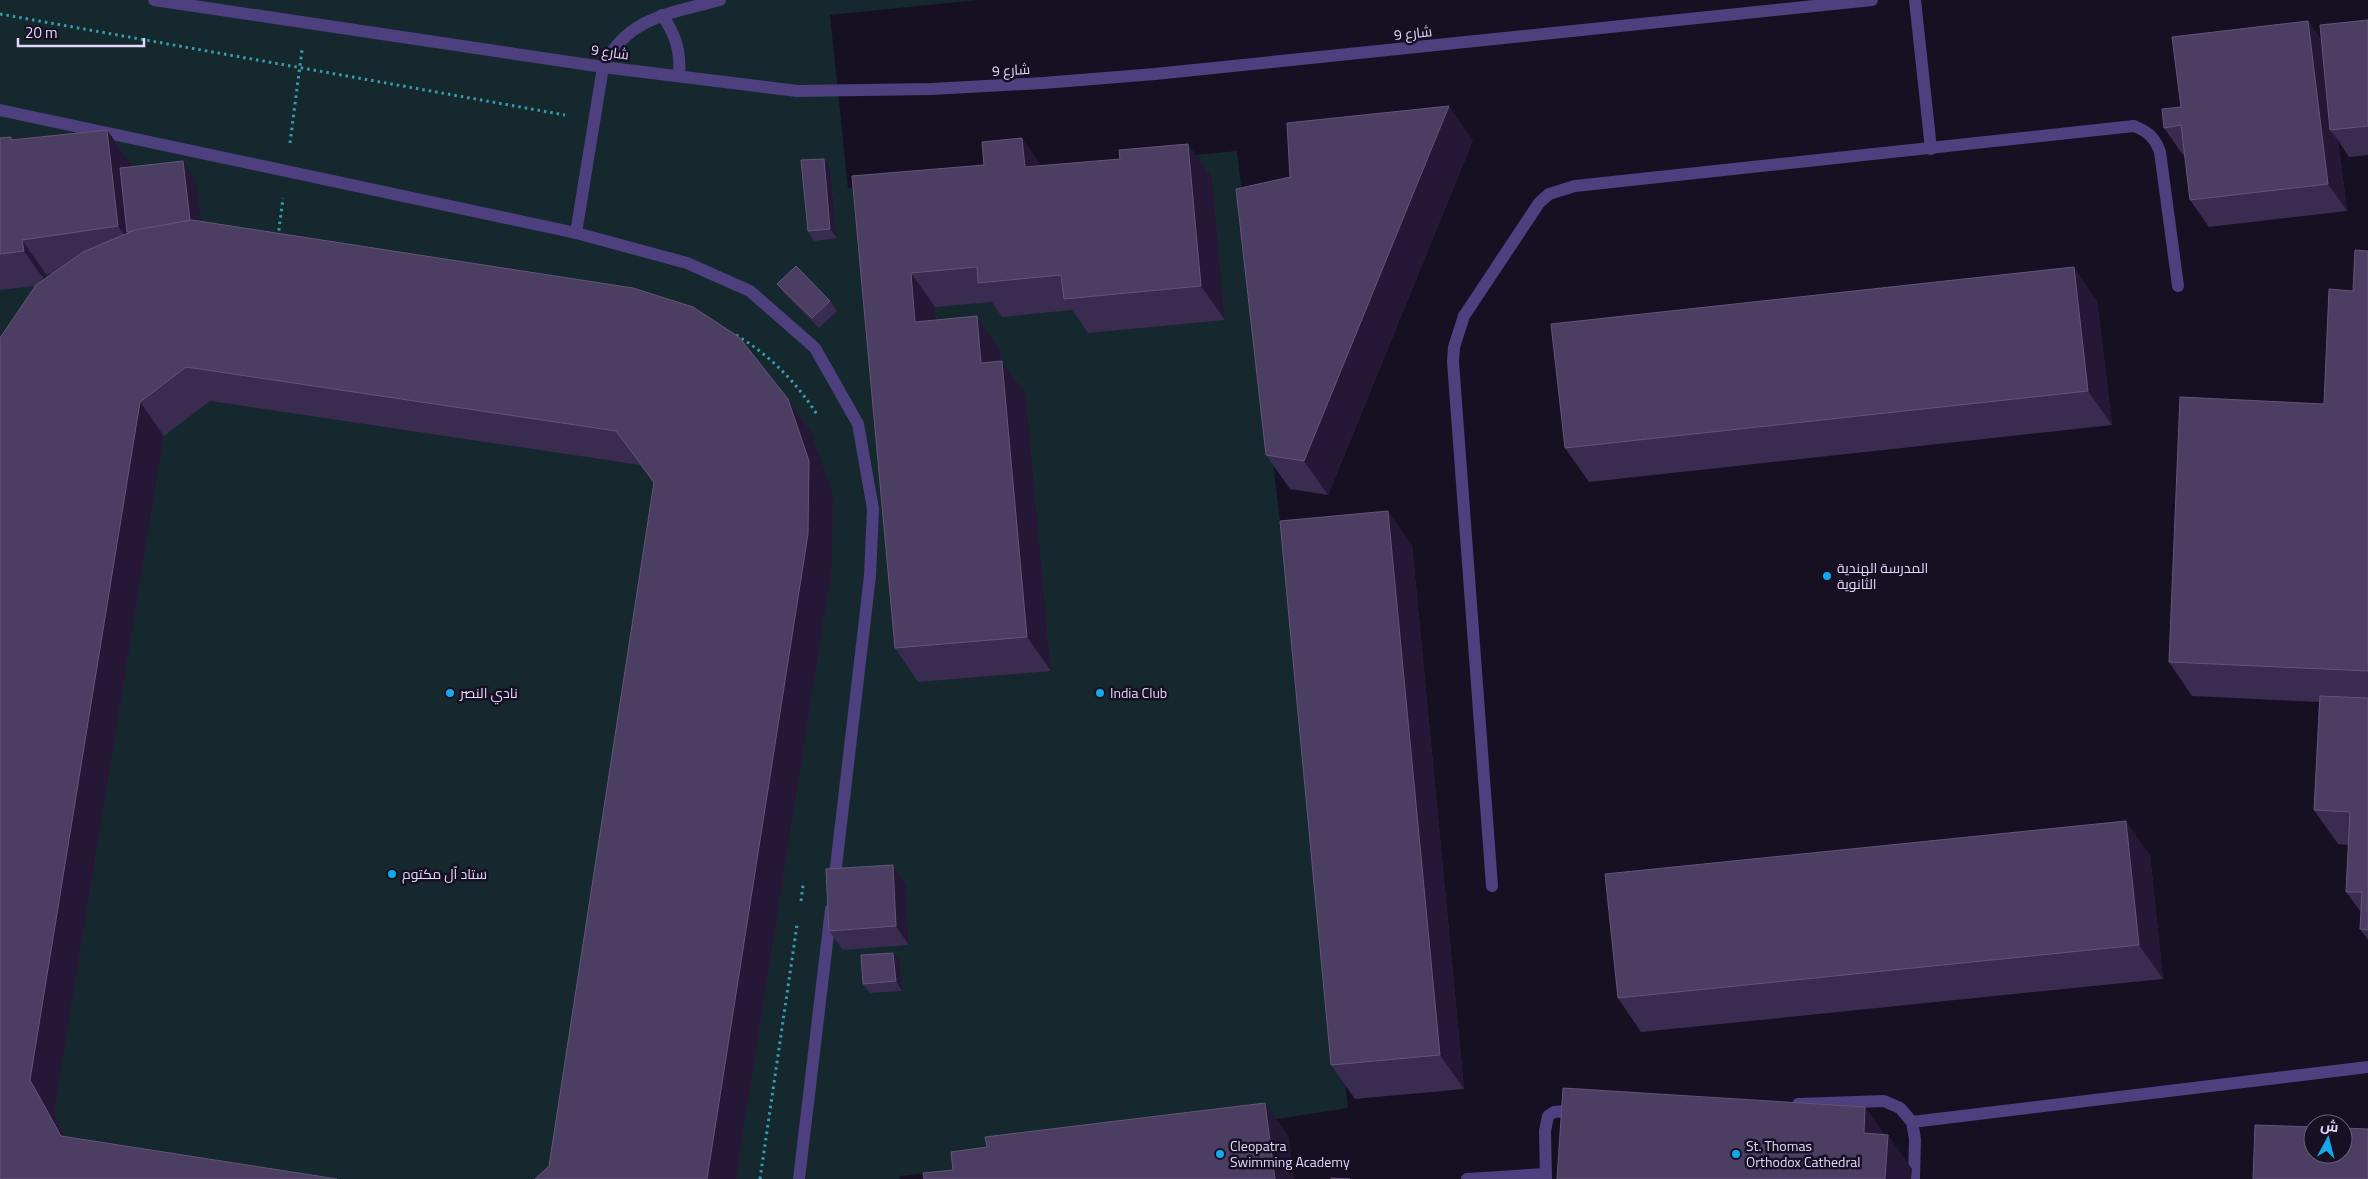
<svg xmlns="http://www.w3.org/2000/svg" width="2368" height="1179" viewBox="0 0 2368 1179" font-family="'Titillium Web',Cairo,sans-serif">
<rect width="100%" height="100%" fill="#171023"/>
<polygon fill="#14282d" points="0,0 977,0 830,15 848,188 1237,151 1348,1108 949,1171 899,1176 900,1179 0,1179"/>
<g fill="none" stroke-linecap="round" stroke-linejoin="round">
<g stroke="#399cac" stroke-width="3" stroke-dasharray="2.5 4" stroke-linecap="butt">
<polyline points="0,14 565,115"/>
<polyline points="290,143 302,50"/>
<polyline points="278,237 283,198"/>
<path d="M736,335C770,355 797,383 818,416"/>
<polyline points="801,901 803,885"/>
<polyline points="760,1179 797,925"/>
</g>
<g stroke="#4e3f7e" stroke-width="12">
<polyline points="154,0 603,67 797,91 931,89 1043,83 1155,74 1872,0"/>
<polyline points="1915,0 1931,149"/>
<path d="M662,15C676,35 681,52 679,76"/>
<polyline points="0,110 576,233 687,263 750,291 815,348 858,424 873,509 870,576 834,884"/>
<path d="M576,233L603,67C627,17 671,13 720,0"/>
<path d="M1492,886L1453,362L1454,347L1464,316L1539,203L1549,194L1575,186L2134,126C2149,132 2155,138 2160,152L2178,286"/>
<polyline points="1798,1104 1884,1101 1900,1108 1912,1122 1915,1139 1914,1179"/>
<polyline points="1912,1122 2368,1067"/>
<polyline points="799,1179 831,909"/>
<polyline points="1467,1179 1545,1174"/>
<polyline points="1546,1179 1545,1131 1548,1116 1554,1112 1578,1110"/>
</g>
</g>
<g fill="#3a2b50" fill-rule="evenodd">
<polygon points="2368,20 2368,155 2349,157 2338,140 2347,211 2209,227 2190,200 2185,154 2183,155 2164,128 2181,107 2308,21 2322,41"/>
<path d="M107,130L131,164V167L196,180L201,222L788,399L812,433L833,495L832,568L736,1179H535L549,1166L654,484L640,465L210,401L164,436L54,1114L66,1137L0,1179L35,286L0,290V138L11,137L13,140ZM52,273L47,277L46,274Z"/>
<polygon points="1473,140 1328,495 1290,489 1266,455"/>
<polygon points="984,165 1041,165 1212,178 1225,320 1088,333 1072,310 1002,317 992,302 935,307 936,320 977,316 1000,350 1001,361 1026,395 1051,671 918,682 895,648 852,176"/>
<polygon points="830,168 837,238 814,241 808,231"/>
<polygon points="2368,251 2368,940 2360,929 2361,912 2346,892 2348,845 2338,844 2314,810 2319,702 2192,696 2169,662 2324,404 2353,291"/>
<polygon points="777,284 830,301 837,311 819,328 784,293"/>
<polygon points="2097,301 2112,425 1589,482 1565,448"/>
<polygon points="1412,545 1464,1089 1355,1099 1331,1065"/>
<polygon points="2150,855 2163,979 1641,1032 1618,998"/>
<polygon points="893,865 906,884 909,945 843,950 829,931"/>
<polygon points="900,962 902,991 870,993 863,984"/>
</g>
<g fill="#241836">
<polygon points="2308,21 2327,48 2330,130 2338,140 2347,211 2328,184"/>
<polygon points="1449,106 1473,140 1328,495 1304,461"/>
<polygon points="107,130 131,164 138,231 127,232 140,251 141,260 118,226"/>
<polygon points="1022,138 1046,172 1025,167"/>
<polygon points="1188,144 1212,178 1225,320 1201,286"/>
<polygon points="824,159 830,168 837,238 830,229"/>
<polygon points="183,161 196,180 204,244 191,225"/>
<polygon points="22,240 46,274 48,285 24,251"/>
<polygon points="2074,267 2097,301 2112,425 2088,391"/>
<polygon points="911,273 935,307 939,356 915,322"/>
<polygon points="977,316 1000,350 1004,397 981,363"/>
<polygon points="1002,361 1026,395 1051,671 1027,637"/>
<polygon points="788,399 812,433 833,495 832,568 736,1179 707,1179"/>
<polygon points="140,402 164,436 54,1114 84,1170 61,1136 30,1080"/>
<polygon points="1388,511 1412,545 1464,1089 1440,1055"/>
<polygon points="2126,821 2150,855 2163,979 2139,945"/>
<polygon points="893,865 906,884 909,945 896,926"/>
<polygon points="893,953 900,962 902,991 896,981"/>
<polygon points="1265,1103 1289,1137 1294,1179 1275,1179"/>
<polygon points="1865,1107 1888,1139 1888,1135 1912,1169 1911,1179 1885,1179 1864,1133"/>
</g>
<g fill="#4c3d62" stroke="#63557a">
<polygon points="2368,20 2368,126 2330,130 2320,25"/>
<polygon points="2308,21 2328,184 2190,200 2181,125 2164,128 2162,109 2181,107 2172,37"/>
<polygon points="1449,106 1304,461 1266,455 1236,189 1290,177 1287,123"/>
<polygon points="107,130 118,226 22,240 24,251 0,254 0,138 11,137 11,140"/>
<polygon points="1022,138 1025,167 1120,159 1119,150 1188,144 1201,286 1064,299 1061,275 978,283 977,267 911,273 915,322 977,316 981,363 1002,361 1027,637 895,648 852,176 984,165 982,142"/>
<polygon points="824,159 830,229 808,231 801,160"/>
<polygon points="183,161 190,220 127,232 120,168"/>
<polygon points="192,220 633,288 693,307 739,337 788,399 809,461 808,534 707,1179 535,1179 549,1166 654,482 616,431 186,367 140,402 30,1080 61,1136 337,1179 0,1179 0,338 36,285 83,252 135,230"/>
<polygon points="2355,250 2368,251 2368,671 2169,662 2180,397 2324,404 2329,289 2353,291"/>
<polygon points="796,266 830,301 812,318 777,284"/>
<polygon points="2074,267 2088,391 1565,448 1551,324"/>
<polygon points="1388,511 1440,1055 1331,1065 1280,521"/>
<polygon points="2320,696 2368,698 2368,930 2360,929 2362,892 2346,892 2350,812 2314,810"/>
<polygon points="2126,821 2139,945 1618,998 1605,874"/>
<polygon points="893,865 896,926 829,931 826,869"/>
<polygon points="893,953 896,981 863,984 861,955"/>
<polygon points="1563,1088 1865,1107 1864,1133 1888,1135 1885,1179 1557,1179"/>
<polygon points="1265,1103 1275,1179 924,1179 923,1173 953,1170 951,1152 987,1147 985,1137"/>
<polygon points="2255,1125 2313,1127 2313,1154 2343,1154 2343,1128 2368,1129 2368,1179 2253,1179"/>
<polygon points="1331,1178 1350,1179 1331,1179"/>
</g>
<g fill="#13a9ea" stroke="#171023" stroke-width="2">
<circle cx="1827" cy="576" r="5"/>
<circle cx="450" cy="693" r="5"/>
<circle cx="1100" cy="693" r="5"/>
<circle cx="392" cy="874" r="5"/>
<circle cx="1220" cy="1154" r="5"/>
<circle cx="1736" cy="1154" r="5"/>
</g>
<g text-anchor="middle" stroke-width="5" stroke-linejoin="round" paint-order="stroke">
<g font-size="14" fill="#e2d6fc" stroke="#171023">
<text transform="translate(1413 33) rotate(-6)" y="5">شارع 9</text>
<text transform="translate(610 52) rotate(8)" y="5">شارع 9</text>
<text transform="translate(1011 70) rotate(-3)" y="5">شارع 9</text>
</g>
<g font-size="14" fill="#e2d6fc" stroke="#171023" text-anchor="start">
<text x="1837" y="573">المدرسة الهندية<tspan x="1837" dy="16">الثانوية</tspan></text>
<text x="460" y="698">نادي النصر</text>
<text x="1110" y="698">India Club</text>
<text x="402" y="879">ستاد اّل مكتوم</text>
<text x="1230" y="1151">Cleopatra<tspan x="1230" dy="16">Swimming Academy</tspan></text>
<text x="1746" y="1151">St. Thomas<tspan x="1746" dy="16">Orthodox Cathedral</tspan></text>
</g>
</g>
<g transform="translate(2328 1139) rotate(7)"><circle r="24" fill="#171023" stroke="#685f7a"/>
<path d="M0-4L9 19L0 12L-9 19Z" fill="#13a9ea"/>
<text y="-8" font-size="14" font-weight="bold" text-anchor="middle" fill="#e2d6fc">ش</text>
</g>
<path d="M18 38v8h126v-8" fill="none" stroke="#e2d6fc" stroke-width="2.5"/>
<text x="25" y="38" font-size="15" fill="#e2d6fc" stroke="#171023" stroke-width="4" paint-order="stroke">20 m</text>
</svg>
